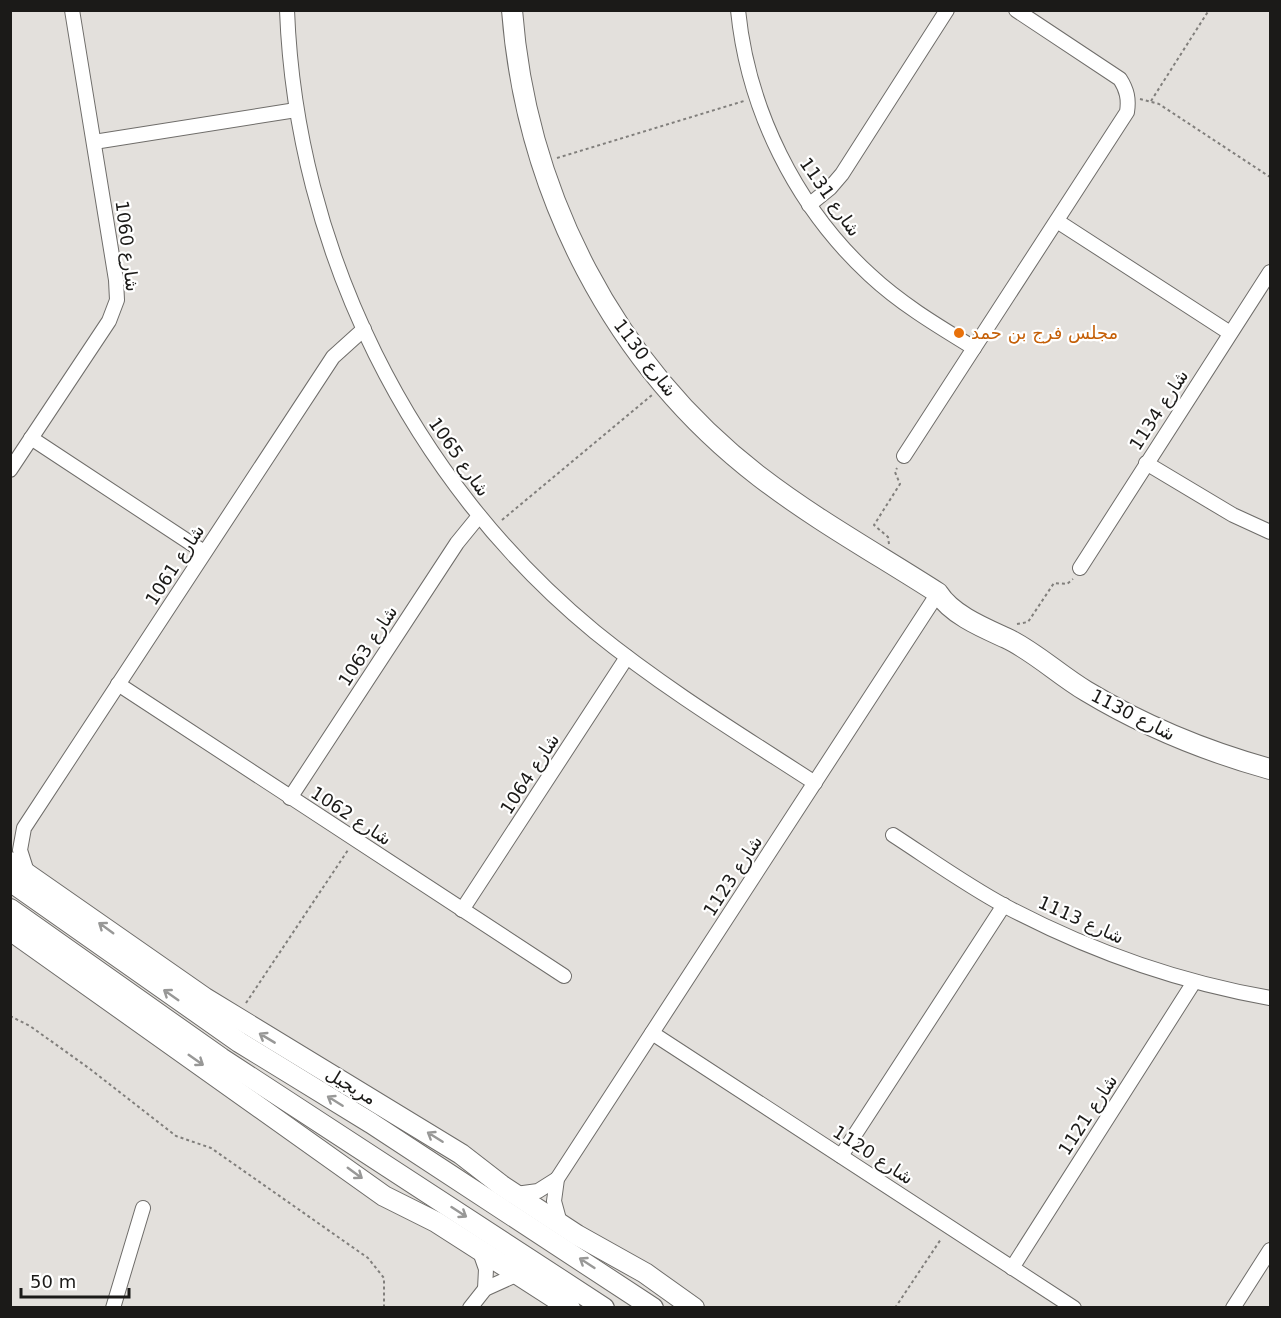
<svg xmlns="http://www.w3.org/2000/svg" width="1281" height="1318" viewBox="0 0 1281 1318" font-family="'DejaVu Sans',Vazirmatn,sans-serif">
<rect width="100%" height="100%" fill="#e3e0dc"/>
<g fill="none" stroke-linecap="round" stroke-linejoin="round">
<g stroke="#6f6d6a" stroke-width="16">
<g id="street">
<path d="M287,10C296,249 411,481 595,632C664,688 741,735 815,783"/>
<path d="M738,10C748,110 796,207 870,275C901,304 938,326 974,348"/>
<polyline points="94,142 296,110"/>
<polyline points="809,205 830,188 842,174 947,10"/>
<polyline points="1057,221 1230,333"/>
<polyline points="31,438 204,552"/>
<path d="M904,456L1127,112C1129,99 1127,90 1120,79L1016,10"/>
<polyline points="1146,463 1233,515 1270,532"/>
<polyline points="10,470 109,321 117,300 116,280 72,10"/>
<polyline points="1080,568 1270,272"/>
<polyline points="118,684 564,976"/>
<polyline points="290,798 457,543 479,516"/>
<path d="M893,835C930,859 966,885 1005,906C1088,950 1178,982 1270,998"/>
<polyline points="27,872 20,850 24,828 333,357 364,329"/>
<polyline points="462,910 627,657"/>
<polyline points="652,1033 1074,1308"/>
<polyline points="841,1156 1004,905"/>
<polyline points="516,1194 538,1191 557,1179"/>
<polyline points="560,1223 554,1201 557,1179 938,593"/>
<polyline points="479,1249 486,1269 485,1289"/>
<polyline points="1012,1268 1194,982"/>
<polyline points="113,1308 143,1208"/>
<polyline points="470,1308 485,1289 518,1274"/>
<polyline points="1233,1308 1270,1250"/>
</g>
</g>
<g stroke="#6f6d6a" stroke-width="22">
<g id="secondary">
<path d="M512,10C526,193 614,365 760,477C816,520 879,555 938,593C952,615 984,628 1006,638C1034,651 1059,675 1086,691C1144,726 1205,751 1270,769"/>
<polyline points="10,862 205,998 461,1154 501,1185 577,1235 645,1273 694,1308"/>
<polyline points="10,881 239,1042 371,1123 653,1308"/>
<polyline points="10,909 221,1058 604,1308"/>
<polyline points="10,930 384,1196 436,1222 570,1308"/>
</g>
</g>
<g stroke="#817f7c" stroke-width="2" stroke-dasharray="3 3" stroke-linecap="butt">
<polyline points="1140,99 1159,104 1270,177"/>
<polyline points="1151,101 1209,10"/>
<polyline points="557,158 744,101"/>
<polyline points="502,520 652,395"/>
<polyline points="889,544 888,537 874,525 900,484 895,472 897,468"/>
<polyline points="1017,624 1028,622 1054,583 1067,584 1073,579"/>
<polyline points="246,1003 348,850"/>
<polyline points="10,1016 30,1026 90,1069 176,1136 211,1148 368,1258 384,1278 384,1308"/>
<polyline points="895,1308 941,1239"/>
</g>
<use href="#street" stroke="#fff" stroke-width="14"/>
<use href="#secondary" stroke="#fff" stroke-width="20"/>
</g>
<defs><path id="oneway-shaft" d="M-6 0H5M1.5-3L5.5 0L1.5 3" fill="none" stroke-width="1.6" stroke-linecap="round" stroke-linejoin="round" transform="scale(1.5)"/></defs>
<g stroke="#989897">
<use href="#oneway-shaft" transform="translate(106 928) rotate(-144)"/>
<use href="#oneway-shaft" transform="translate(171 995) rotate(-145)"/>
<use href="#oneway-shaft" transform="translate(267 1038) rotate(-149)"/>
<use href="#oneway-shaft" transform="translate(196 1060) rotate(35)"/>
<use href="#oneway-shaft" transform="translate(335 1101) rotate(-148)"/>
<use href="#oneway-shaft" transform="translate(435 1137) rotate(-148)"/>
<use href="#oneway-shaft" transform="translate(355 1173) rotate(36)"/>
<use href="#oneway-shaft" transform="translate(459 1212) rotate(33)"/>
<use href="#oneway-shaft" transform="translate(587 1263) rotate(-147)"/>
</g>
<circle fill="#e8710a" stroke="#fff" stroke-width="2" cx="959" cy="333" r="6"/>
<g text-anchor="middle" stroke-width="4.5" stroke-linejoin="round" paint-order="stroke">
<g font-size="18" fill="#1b1a18" stroke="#fff">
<text transform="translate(830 197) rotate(55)" y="6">شارع 1131</text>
<text transform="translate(127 246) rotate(83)" y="6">شارع 1060</text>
<text transform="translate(645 358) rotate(53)" y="6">شارع 1130</text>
<text transform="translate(1159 410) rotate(-57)" y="6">شارع 1134</text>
<text transform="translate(459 457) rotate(55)" y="6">شارع 1065</text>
<text transform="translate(175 565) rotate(-57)" y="6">شارع 1061</text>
<text transform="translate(368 646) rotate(-57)" y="6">شارع 1063</text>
<text transform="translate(1133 715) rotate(27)" y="6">شارع 1130</text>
<text transform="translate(530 774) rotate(-57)" y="6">شارع 1064</text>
<text transform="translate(351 816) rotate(33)" y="6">شارع 1062</text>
<text transform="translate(733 876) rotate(-57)" y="6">شارع 1123</text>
<text transform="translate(1081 920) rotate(24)" y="6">شارع 1113</text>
<text transform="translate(351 1086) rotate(31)" y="6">مريجيل</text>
<text transform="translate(1088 1115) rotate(-57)" y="6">شارع 1121</text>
<text transform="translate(873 1155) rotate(33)" y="6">شارع 1120</text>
</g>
<g font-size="18" fill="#c56008" stroke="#fff" text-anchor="start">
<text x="971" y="339">مجلس فرج بن حمد</text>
</g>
</g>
<rect width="1281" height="1318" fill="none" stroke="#1b1a18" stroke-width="24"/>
<path d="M21 1288v9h108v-9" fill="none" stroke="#1b1a18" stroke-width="3"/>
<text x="30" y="1288" font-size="18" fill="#1b1a18" stroke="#ffffff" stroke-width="4.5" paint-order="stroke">50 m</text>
</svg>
